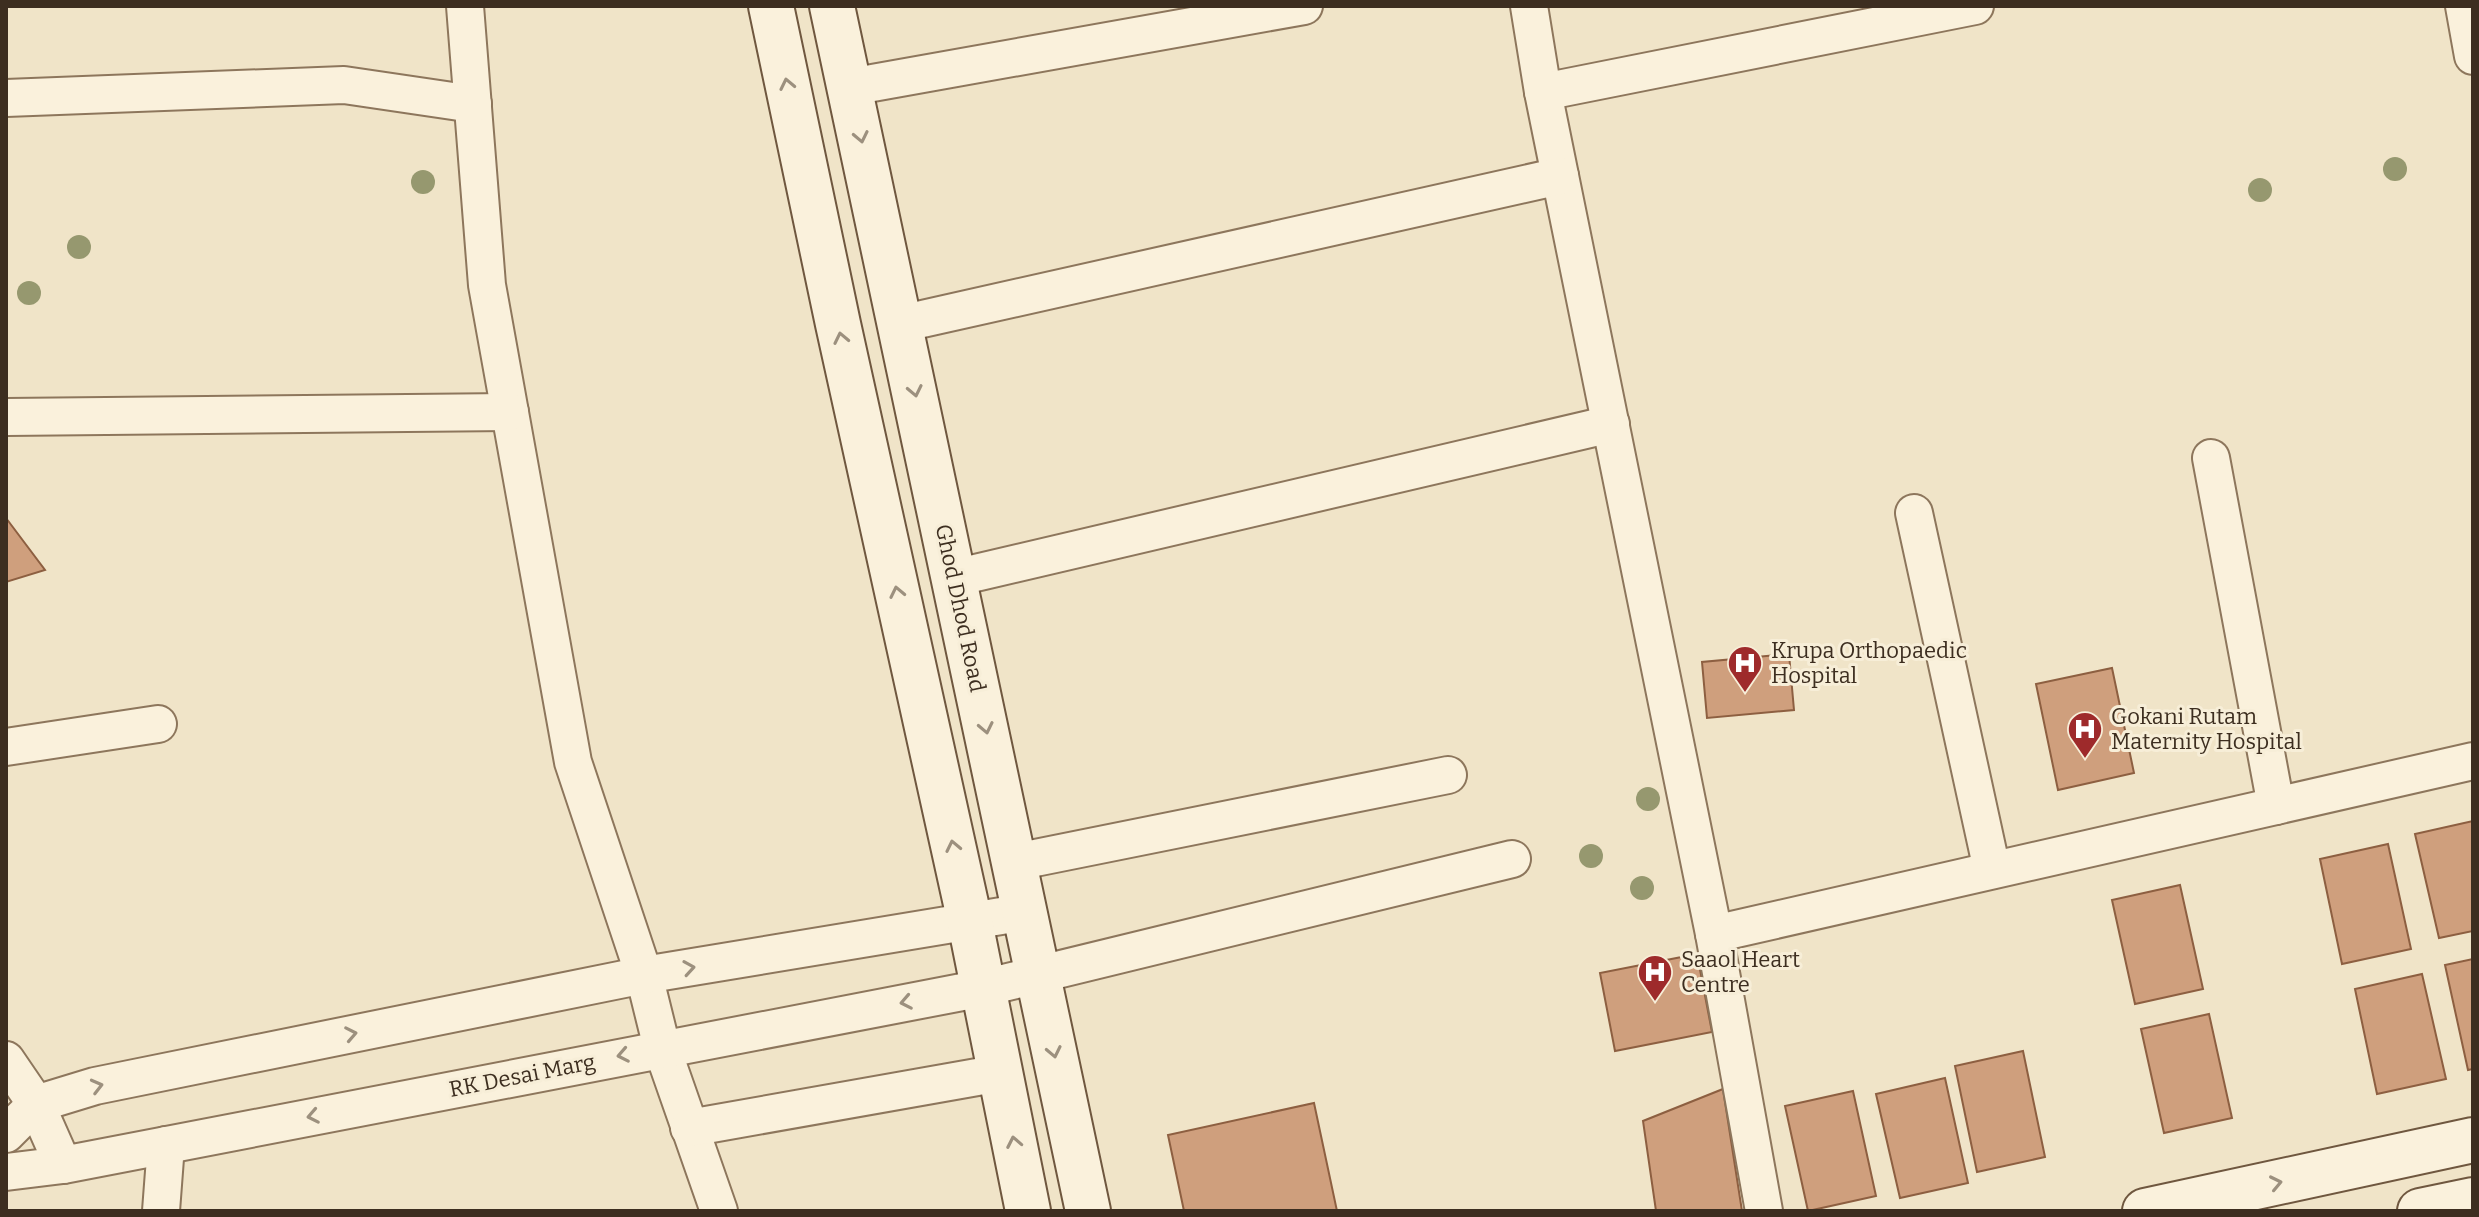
<svg xmlns="http://www.w3.org/2000/svg" width="2479" height="1217" viewBox="0 0 2479 1217" font-family="Bitter,serif">
<rect width="100%" height="100%" fill="#f0e4c8"/>
<g fill="#cf9f7d" stroke="#8d5f41" stroke-width="2">
<polygon points="6,518 45,570 6,582"/>
<polygon points="1789,654 1794,710 1707,718 1702,662"/>
<polygon points="2112,668 2134,773 2058,790 2036,684"/>
<polygon points="2473,821 2473,931 2439,938 2415,834"/>
<polygon points="2388,844 2411,949 2342,964 2320,859"/>
<polygon points="2180,885 2203,989 2135,1004 2112,900"/>
<polygon points="1697,954 1712,1032 1615,1051 1600,973"/>
<polygon points="2473,959 2473,1069 2468,1070 2445,965"/>
<polygon points="2422,974 2446,1079 2377,1094 2355,989"/>
<polygon points="2209,1014 2232,1118 2164,1133 2141,1029"/>
<polygon points="2023,1051 2045,1157 1977,1172 1955,1066"/>
<polygon points="1945,1078 1968,1183 1900,1198 1876,1094"/>
<polygon points="1723,1089 1742,1211 1656,1211 1643,1121"/>
<polygon points="1853,1091 1876,1196 1808,1211 1785,1106"/>
<polygon points="1314,1103 1337,1211 1184,1211 1168,1135"/>
</g>
<g fill="none" stroke-linecap="round" stroke-linejoin="round">
<g stroke="#8d765c" stroke-width="40">
<g id="street">
<polyline points="465,6 487,285 573,762 644,975 662,1048 719,1211"/>
<polyline points="1529,6 1543,92 1714,934 1764,1211"/>
<polyline points="2464,6 2473,56"/>
<polyline points="850,87 1304,6"/>
<polyline points="1543,92 1975,6"/>
<polyline points="6,98 344,85 473,104"/>
<polyline points="900,324 1560,176"/>
<polyline points="6,417 510,412"/>
<polyline points="2211,458 2276,806"/>
<polyline points="1914,513 1992,870"/>
<polyline points="954,578 1611,424"/>
<polyline points="6,747 158,724"/>
<polyline points="1015,862 1448,775"/>
<polyline points="1714,934 2473,761"/>
<polyline points="6,1060 36,1104 63,1165"/>
<polyline points="689,1128 1000,1073"/>
<polyline points="6,1134 36,1104 95,1086 644,975 1025,912"/>
<polyline points="6,1172 63,1165 983,988 1512,859"/>
<polyline points="161,1211 166,1145"/>
</g>
</g>
<g stroke="#6f573f" stroke-width="48">
<g id="secondary">
<polyline points="771,6 838,324 970,922 1028,1211"/>
<polyline points="832,6 1088,1211"/>
<polyline points="2145,1211 2473,1140"/>
<polyline points="2420,1211 2473,1200"/>
</g>
</g>
<use href="#street" stroke="#faf1dc" stroke-width="36"/>
<use href="#secondary" stroke="#faf1dc" stroke-width="44"/>
</g>
<g fill="#96986f">
<circle cx="2395" cy="169" r="12"/>
<circle cx="423" cy="182" r="12"/>
<circle cx="2260" cy="190" r="12"/>
<circle cx="79" cy="247" r="12"/>
<circle cx="29" cy="293" r="12"/>
<circle cx="1648" cy="799" r="12"/>
<circle cx="1591" cy="856" r="12"/>
<circle cx="1642" cy="888" r="12"/>
</g>
<defs><path id="oneway-chevron" d="M-2-3.5L2.5 0L-2 3.5" fill="none" stroke-width="1.6" stroke-linecap="round" stroke-linejoin="round" transform="scale(2)"/></defs>
<g stroke="#9c907e">
<use href="#oneway-chevron" transform="translate(787 84) rotate(-102)"/>
<use href="#oneway-chevron" transform="translate(861 137) rotate(78)"/>
<use href="#oneway-chevron" transform="translate(841 338) rotate(-102)"/>
<use href="#oneway-chevron" transform="translate(915 391) rotate(78)"/>
<use href="#oneway-chevron" transform="translate(897 592) rotate(-102)"/>
<use href="#oneway-chevron" transform="translate(986 728) rotate(78)"/>
<use href="#oneway-chevron" transform="translate(953 846) rotate(-102)"/>
<use href="#oneway-chevron" transform="translate(689 968) rotate(-9)"/>
<use href="#oneway-chevron" transform="translate(906 1002) rotate(169)"/>
<use href="#oneway-chevron" transform="translate(351 1034) rotate(-11)"/>
<use href="#oneway-chevron" transform="translate(1054 1052) rotate(78)"/>
<use href="#oneway-chevron" transform="translate(623 1055) rotate(169)"/>
<use href="#oneway-chevron" transform="translate(97 1086) rotate(-14)"/>
<use href="#oneway-chevron" transform="translate(313 1116) rotate(169)"/>
<use href="#oneway-chevron" transform="translate(1014 1142) rotate(-101)"/>
<use href="#oneway-chevron" transform="translate(2276 1183) rotate(-12)"/>
</g>
<defs>
<g id="hospital-pin" transform="scale(1.8)"><path d="M0 17L-7.5 6A9.5 9.5 0 1 1 7.5 6Z" fill="#9e2a2b" stroke="#f7eed8"/><path d="M-5-5h3v3.5h4V-5h3V5h-3V1.5h-4V5h-3Z" fill="#fff"/></g>
</defs>
<g fill-rule="evenodd">
<use href="#hospital-pin" x="1745" y="663"/>
<use href="#hospital-pin" x="2085" y="729"/>
<use href="#hospital-pin" x="1655" y="972"/>
</g>
<g text-anchor="middle" stroke-width="6" stroke-linejoin="round" paint-order="stroke">
<g font-size="22" fill="#3d2e20" stroke="#f7eed8">
<text transform="translate(961 608) rotate(78)" y="8">Ghod Dhod Road</text>
<text transform="translate(522 1075) rotate(-11)" y="8">RK Desai Marg</text>
</g>
<g font-size="22" fill="#3d2e20" stroke="#f7eed8" text-anchor="start">
<text x="1771" y="658">Krupa Orthopaedic<tspan x="1771" dy="25">Hospital</tspan></text>
<text x="2111" y="724">Gokani Rutam<tspan x="2111" dy="25">Maternity Hospital</tspan></text>
<text x="1681" y="967">Saaol Heart<tspan x="1681" dy="25">Centre</tspan></text>
</g>
</g>
<rect width="2479" height="1217" fill="none" stroke="#3d2e20" stroke-width="16"/>
</svg>
